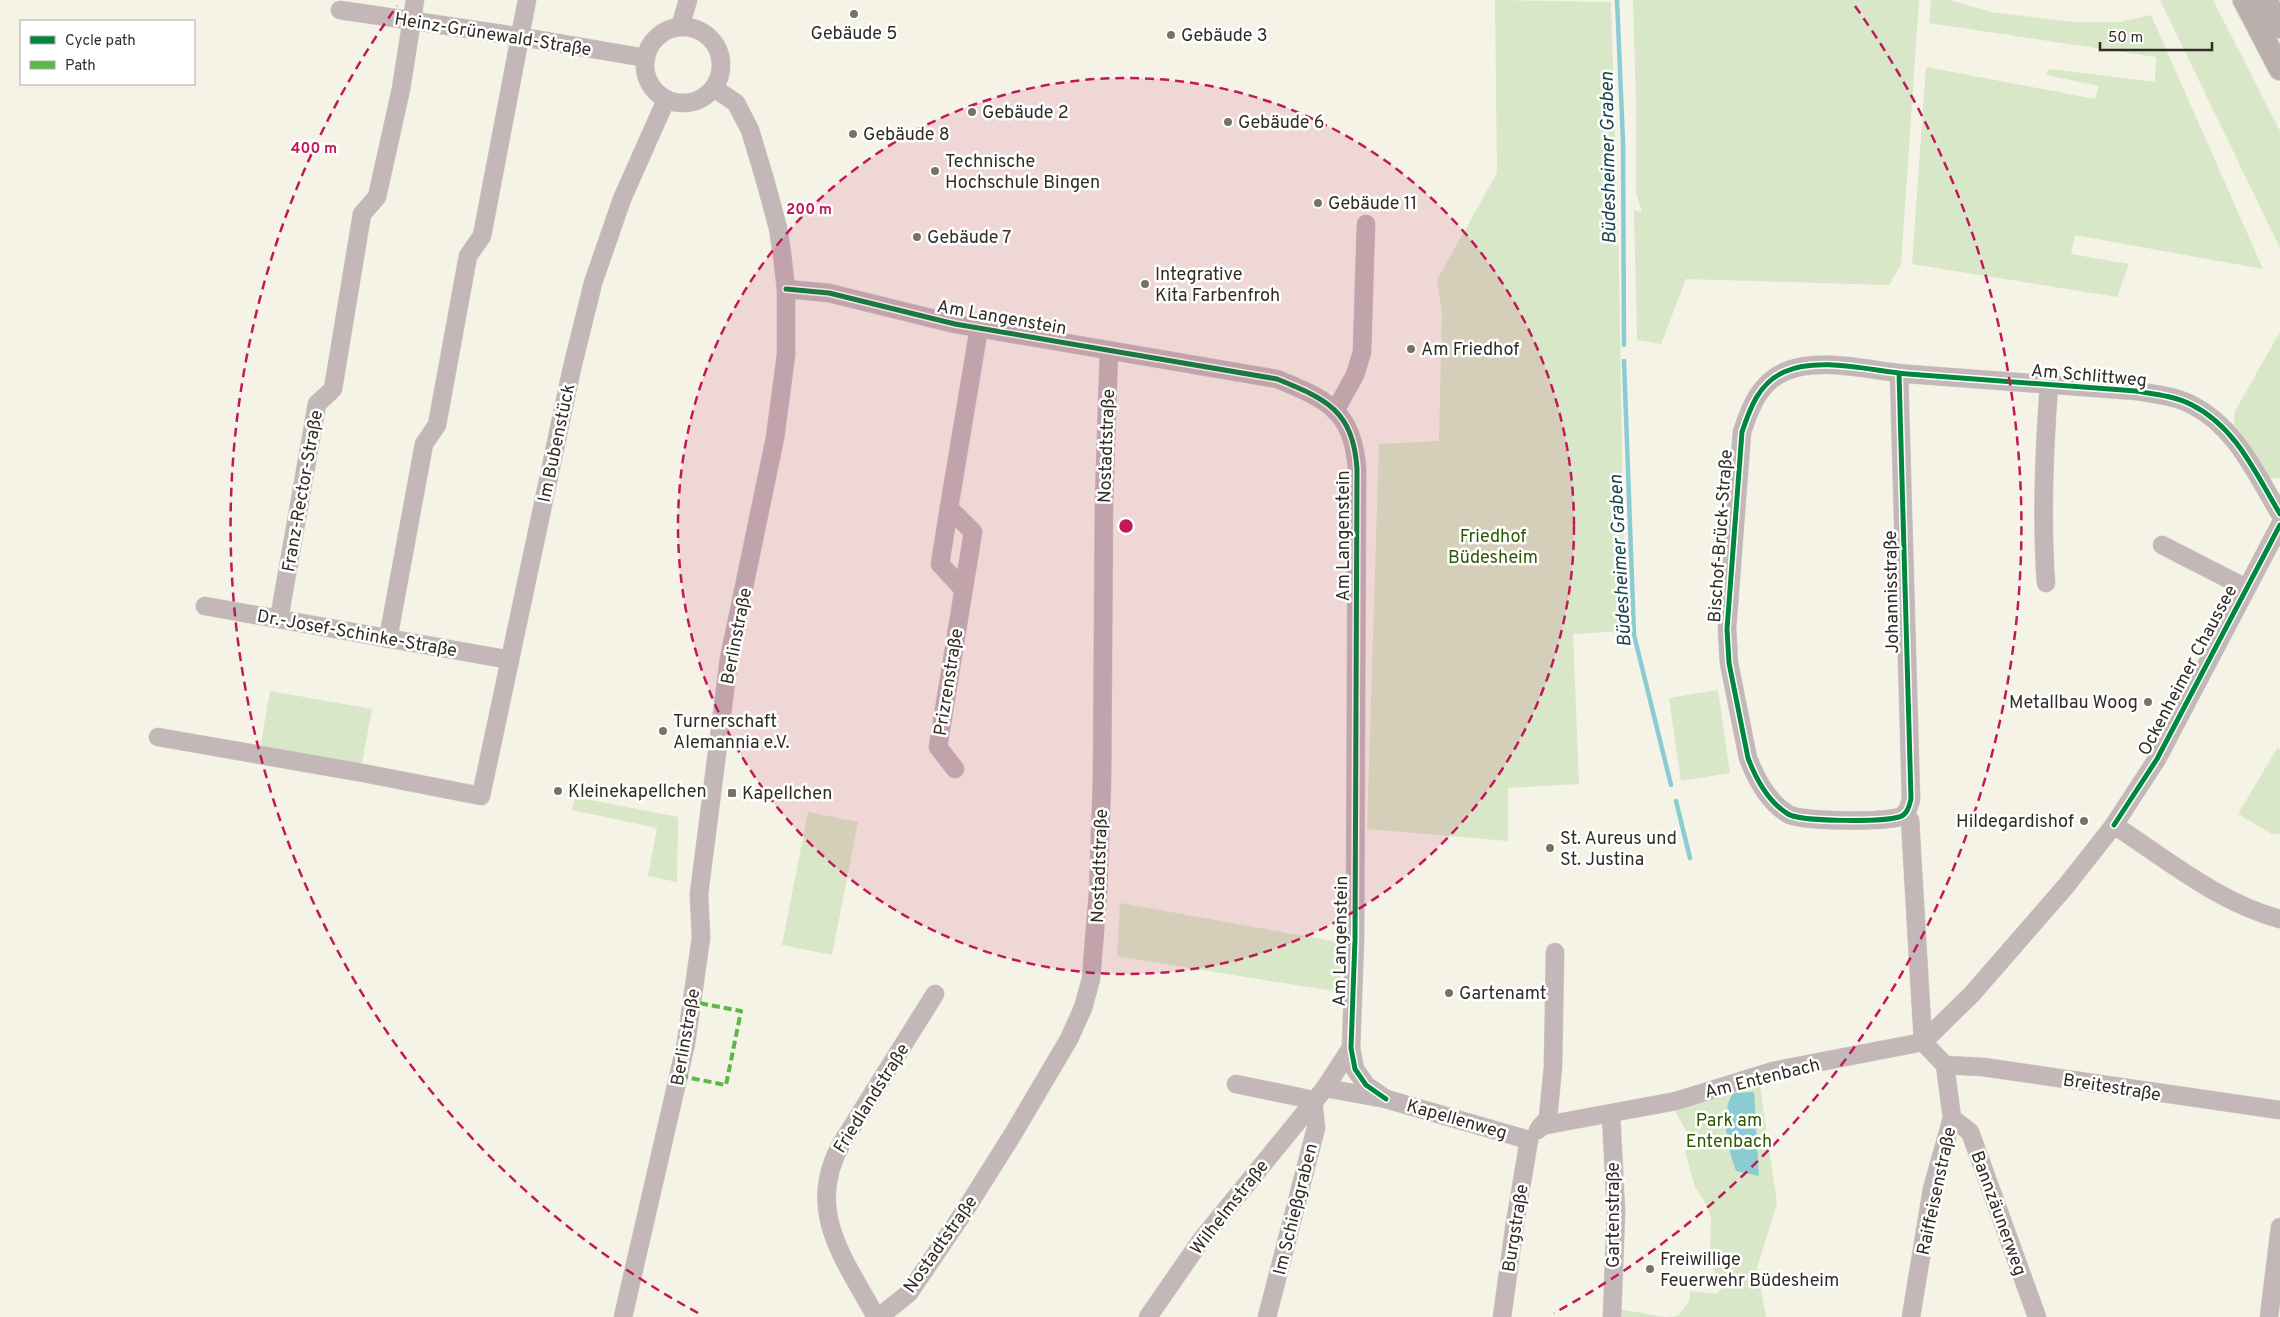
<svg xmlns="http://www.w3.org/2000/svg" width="2280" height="1317" viewBox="0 0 2280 1317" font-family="Overpass,sans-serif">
<rect width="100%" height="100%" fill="#f5f2e6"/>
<g fill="#d8e7c7">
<polygon points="1495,0 1611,2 1619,269 1625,631 1573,634 1579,784 1508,788 1508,841 1367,829 1379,444 1439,441 1442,313 1437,280 1497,173"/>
<polygon points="1633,0 1919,0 1901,265 1889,285 1686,279 1661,344 1637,340 1634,210 1642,213 1636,192 1636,101"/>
<polygon points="1931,0 1949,0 1991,12 2073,22 2120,22 2151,15 2263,269 2075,235 2071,254 2129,264 2117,297 1912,264 1926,67 2095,99 2099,86 2046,75 2049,69 2155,82 2156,57 1929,23"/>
<polygon points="2160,0 2213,0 2280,131 2280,248"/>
<polygon points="2280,332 2280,478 2270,479 2234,424 2235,411"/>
<polygon points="1718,690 1730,773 1681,781 1669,698"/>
<polygon points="270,691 372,709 361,768 260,750"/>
<polygon points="2278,747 2280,751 2280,834 2272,834 2238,814"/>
<polygon points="575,797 678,817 677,882 648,876 657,828 572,810"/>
<polygon points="808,812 858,822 832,955 782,945"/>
<polygon points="1120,903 1343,943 1339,992 1117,956"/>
<polygon points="1760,1086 1777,1204 1757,1268 1766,1317 1617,1317 1617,1309 1666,1317 1678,1316 1689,1301 1690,1291 1717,1294 1722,1287 1720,1279 1715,1274 1710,1256 1711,1218 1706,1204 1695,1187 1685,1152 1693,1143 1675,1111 1695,1099"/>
</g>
<path fill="#8bccd3" d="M1754,1092L1759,1176L1736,1171C1728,1148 1719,1115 1733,1093Z"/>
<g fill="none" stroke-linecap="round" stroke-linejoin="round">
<g stroke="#8bccd3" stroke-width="4.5">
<polyline points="1617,0 1623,141 1624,345"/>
<polyline points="1624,361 1634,635 1671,785"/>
<polyline points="1676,801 1690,858"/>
</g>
<g stroke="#d0cec5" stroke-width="19">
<g id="minor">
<polyline points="340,10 522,37 646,58"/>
<polyline points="680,27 688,0"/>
<circle cx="683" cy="65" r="38"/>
<path d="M786,289L829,293L955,324L1277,379C1326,399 1353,410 1357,469L1355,939L1351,1048L1355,1069L1366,1085L1386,1099"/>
<path d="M1899,373L1911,799C1909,807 1907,815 1899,817C1882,822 1801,822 1788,814C1768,802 1756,779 1748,758L1729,663L1727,629L1742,432C1750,408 1759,383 1784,372C1819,356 1871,371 1908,374C1984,380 2060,386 2136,391C2154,394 2175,396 2192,405C2236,427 2256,474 2280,514"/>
<polyline points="1335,411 1355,375 1362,352 1366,224"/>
<polyline points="949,508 940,564 963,589"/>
<polyline points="2162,545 2246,588"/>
<path d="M2046,583C2041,517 2044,452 2049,385"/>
<polyline points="205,606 510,660"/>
<polyline points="279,619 317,404 333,389 362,214 377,197 401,89 415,0"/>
<polyline points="388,639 424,444 437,425 468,256 482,236 527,0"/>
<polyline points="158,737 363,773 481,796 572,368 593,283 622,199 666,100"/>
<polyline points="955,769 938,747 973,532 949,508 979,328"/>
<polyline points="1910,820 1923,1042"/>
<path d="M2114,825C2166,859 2219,903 2280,919"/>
<polyline points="1923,1042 1972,994 2066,886 2114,825 2157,759 2280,525"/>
<polyline points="1945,1065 1983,1067 2280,1110"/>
<polyline points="1236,1084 1313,1100 1316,1128 1267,1317"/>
<polyline points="1325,1088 1386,1099 1529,1140"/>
<polyline points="1611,1114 1616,1212 1612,1317"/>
<polyline points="1952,1118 1970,1132 2037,1317"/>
<polyline points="1541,1126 1676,1101 1773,1071 1923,1042"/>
<polyline points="1538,1130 1548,1118 1553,1067 1555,952"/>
<polyline points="623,1317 686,1043 701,938 699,894 729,659 775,438 786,355 786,289 782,254 778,228 765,180 750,130 736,103 714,88"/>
<path d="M876,1317C844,1258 803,1209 843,1141L935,994"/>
<polyline points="879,1317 909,1293 962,1215 1013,1134 1069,1039 1083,1008 1091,979 1098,893 1102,781 1104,501 1109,350"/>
<polyline points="1148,1317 1202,1239 1325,1088 1351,1048"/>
<polyline points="1502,1317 1515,1223 1529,1140"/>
<polyline points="1911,1317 1932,1189 1952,1118 1945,1065 1923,1042"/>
<polyline points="2269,1317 2280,1227"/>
</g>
</g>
<g stroke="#d0cec5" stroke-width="24">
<g id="major">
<polyline points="2244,0 2280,69"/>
<polyline points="2266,0 2280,27"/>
</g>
</g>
<use href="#minor" stroke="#c3b7b7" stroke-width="18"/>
<use href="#major" stroke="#baafad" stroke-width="22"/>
<polyline stroke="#58b947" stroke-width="4" stroke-dasharray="8 4" stroke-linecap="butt" points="680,1076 726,1085 741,1011 693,1002"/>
<g stroke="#fff" stroke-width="8">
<g id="cycleway">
<path d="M786,289L829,293L955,324L1277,379C1326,399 1353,410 1357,469L1355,939L1351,1048L1355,1069L1366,1085L1386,1099"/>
<path d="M1899,373L1911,799C1909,807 1907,815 1899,817C1882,822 1801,822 1788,814C1768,802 1756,779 1748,758L1729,663L1727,629L1742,432C1750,408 1759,383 1784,372C1819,356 1871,371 1908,374C1984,380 2060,386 2136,391C2154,394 2175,396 2192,405C2236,427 2256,474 2280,514"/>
<polyline points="2114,825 2157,759 2280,525"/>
</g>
</g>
<use href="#cycleway" stroke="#00873e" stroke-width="5"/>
</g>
<circle cx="1126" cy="526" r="448" fill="#c2185b" fill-opacity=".12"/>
<g fill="none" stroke="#c2185b" stroke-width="2.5" stroke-dasharray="9 6">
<circle cx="1126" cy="526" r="448"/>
<path d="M698 1313A896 896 0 0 1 397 6M1855 6A896 896 0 0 1 1554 1313"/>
</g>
<g fill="#757269" stroke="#fff" stroke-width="2">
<circle cx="854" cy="14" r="5"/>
<circle cx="1171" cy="35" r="5"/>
<circle cx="972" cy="112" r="5"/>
<circle cx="1228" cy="122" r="5"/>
<circle cx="853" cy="134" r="5"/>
<circle cx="935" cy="171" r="5"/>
<circle cx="1318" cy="203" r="5"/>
<circle cx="917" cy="237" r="5"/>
<circle cx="1145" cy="284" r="5"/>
<circle cx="1411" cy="349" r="5"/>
<circle cx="2148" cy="702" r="5"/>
<circle cx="663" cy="731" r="5"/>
<circle cx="558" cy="791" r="5"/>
<rect x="727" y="788" width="10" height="10" rx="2.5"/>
<circle cx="2084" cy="821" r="5"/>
<circle cx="1550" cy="848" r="5"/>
<circle cx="1449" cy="993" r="5"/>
<circle cx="1650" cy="1269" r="5"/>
</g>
<g text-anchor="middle" stroke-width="5" stroke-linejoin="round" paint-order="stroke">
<g font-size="18" fill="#302d25" stroke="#fff" text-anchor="start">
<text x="854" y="39" text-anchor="middle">Gebäude 5</text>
<text x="1181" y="41">Gebäude 3</text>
<text x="982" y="118">Gebäude 2</text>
<text x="1238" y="128">Gebäude 6</text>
<text x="863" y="140">Gebäude 8</text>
<text x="945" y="167">Technische<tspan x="945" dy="21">Hochschule Bingen</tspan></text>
<text x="1328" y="209">Gebäude 11</text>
<text x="927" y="243">Gebäude 7</text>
<text x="1155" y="280">Integrative<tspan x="1155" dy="21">Kita Farbenfroh</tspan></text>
<text x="1421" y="355">Am Friedhof</text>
<text x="2138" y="708" text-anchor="end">Metallbau Woog</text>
<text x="673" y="727">Turnerschaft<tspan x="673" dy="21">Alemannia e.V.</tspan></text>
<text x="568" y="797">Kleinekapellchen</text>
<text x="742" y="799">Kapellchen</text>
<text x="2074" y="827" text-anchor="end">Hildegardishof</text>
<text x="1560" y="844">St. Aureus und<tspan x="1560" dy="21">St. Justina</tspan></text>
<text x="1459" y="999">Gartenamt</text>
<text x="1660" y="1265">Freiwillige<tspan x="1660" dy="21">Feuerwehr Büdesheim</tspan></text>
</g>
<g font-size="18" fill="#302d25" stroke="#fff">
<text transform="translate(493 34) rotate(9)" y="6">Heinz-Grünewald-Straße</text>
<text transform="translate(1002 317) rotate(10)" y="6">Am Langenstein</text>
<text transform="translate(2089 375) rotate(5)" y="6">Am Schlittweg</text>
<text transform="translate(556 443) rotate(-78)" y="6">Im Bubenstück</text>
<text transform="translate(1106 446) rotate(-88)" y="6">Nostadtstraße</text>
<text transform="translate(302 491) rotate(-80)" y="6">Franz-Rector-Straße</text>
<text transform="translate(1343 536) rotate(-90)" y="6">Am Langenstein</text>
<text transform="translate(1720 536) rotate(-86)" y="6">Bischof-Brück-Straße</text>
<text transform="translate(1891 592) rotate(-91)" y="6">Johannisstraße</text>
<text transform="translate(357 633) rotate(10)" y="6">Dr.-Josef-Schinke-Straße</text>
<text transform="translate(736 636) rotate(-79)" y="6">Berlinstraße</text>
<text transform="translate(2187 670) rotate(-62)" y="6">Ockenheimer Chaussee</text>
<text transform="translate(948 682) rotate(-81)" y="6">Prizrenstraße</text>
<text transform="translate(1099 866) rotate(-88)" y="6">Nostadtstraße</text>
<text transform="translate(1340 941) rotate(-89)" y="6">Am Langenstein</text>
<text transform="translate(685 1037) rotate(-80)" y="6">Berlinstraße</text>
<text transform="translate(1762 1078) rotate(-14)" y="6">Am Entenbach</text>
<text transform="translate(2112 1087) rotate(9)" y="6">Breitestraße</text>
<text transform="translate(871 1098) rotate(-58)" y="6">Friedlandstraße</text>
<text transform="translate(1457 1119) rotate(16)" y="6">Kapellenweg</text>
<text transform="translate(1936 1191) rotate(-78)" y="6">Raiffeisenstraße</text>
<text transform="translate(1229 1207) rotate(-52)" y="6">Wilhelmstraße</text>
<text transform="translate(1295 1209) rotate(-76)" y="6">Im Schießgraben</text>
<text transform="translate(1999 1213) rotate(70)" y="6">Bannzäunerweg</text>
<text transform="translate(1613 1215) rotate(-90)" y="6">Gartenstraße</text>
<text transform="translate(1515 1228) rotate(-81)" y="6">Burgstraße</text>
<text transform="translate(940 1244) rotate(-55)" y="6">Nostadtstraße</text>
</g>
<g font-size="18" fill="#2d5900" stroke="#fff">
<text x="1493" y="542">Friedhof<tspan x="1493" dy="21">Büdesheim</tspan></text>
<text x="1729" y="1126">Park am<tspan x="1729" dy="21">Entenbach</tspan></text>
</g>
<g font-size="19" font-style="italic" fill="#19444b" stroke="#fff">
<text transform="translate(1607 158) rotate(-91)" y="7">Büdesheimer Graben</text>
<text transform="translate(1619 561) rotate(-93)" y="7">Büdesheimer Graben</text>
</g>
</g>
<circle cx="1126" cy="526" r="8" fill="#c2185b" stroke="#fff" stroke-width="2.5"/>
<g font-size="15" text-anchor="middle" font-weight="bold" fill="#c2185b" stroke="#fff" stroke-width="5" stroke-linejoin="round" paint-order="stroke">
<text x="314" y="153">400 m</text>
<text x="809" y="214">200 m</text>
</g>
<rect x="20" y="20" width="175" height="65" fill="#ffffff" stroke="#acaba8"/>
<rect x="30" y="36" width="25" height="8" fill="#00873e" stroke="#acaba8"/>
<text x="65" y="45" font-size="15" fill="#302d25">Cycle path</text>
<rect x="30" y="61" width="25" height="8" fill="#58b947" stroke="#acaba8"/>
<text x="65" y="70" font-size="15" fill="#302d25">Path</text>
<path d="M2100 42v8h112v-8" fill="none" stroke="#302d25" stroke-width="2.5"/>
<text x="2108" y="42" font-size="15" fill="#302d25" stroke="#ffffff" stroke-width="4" paint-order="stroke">50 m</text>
</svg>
